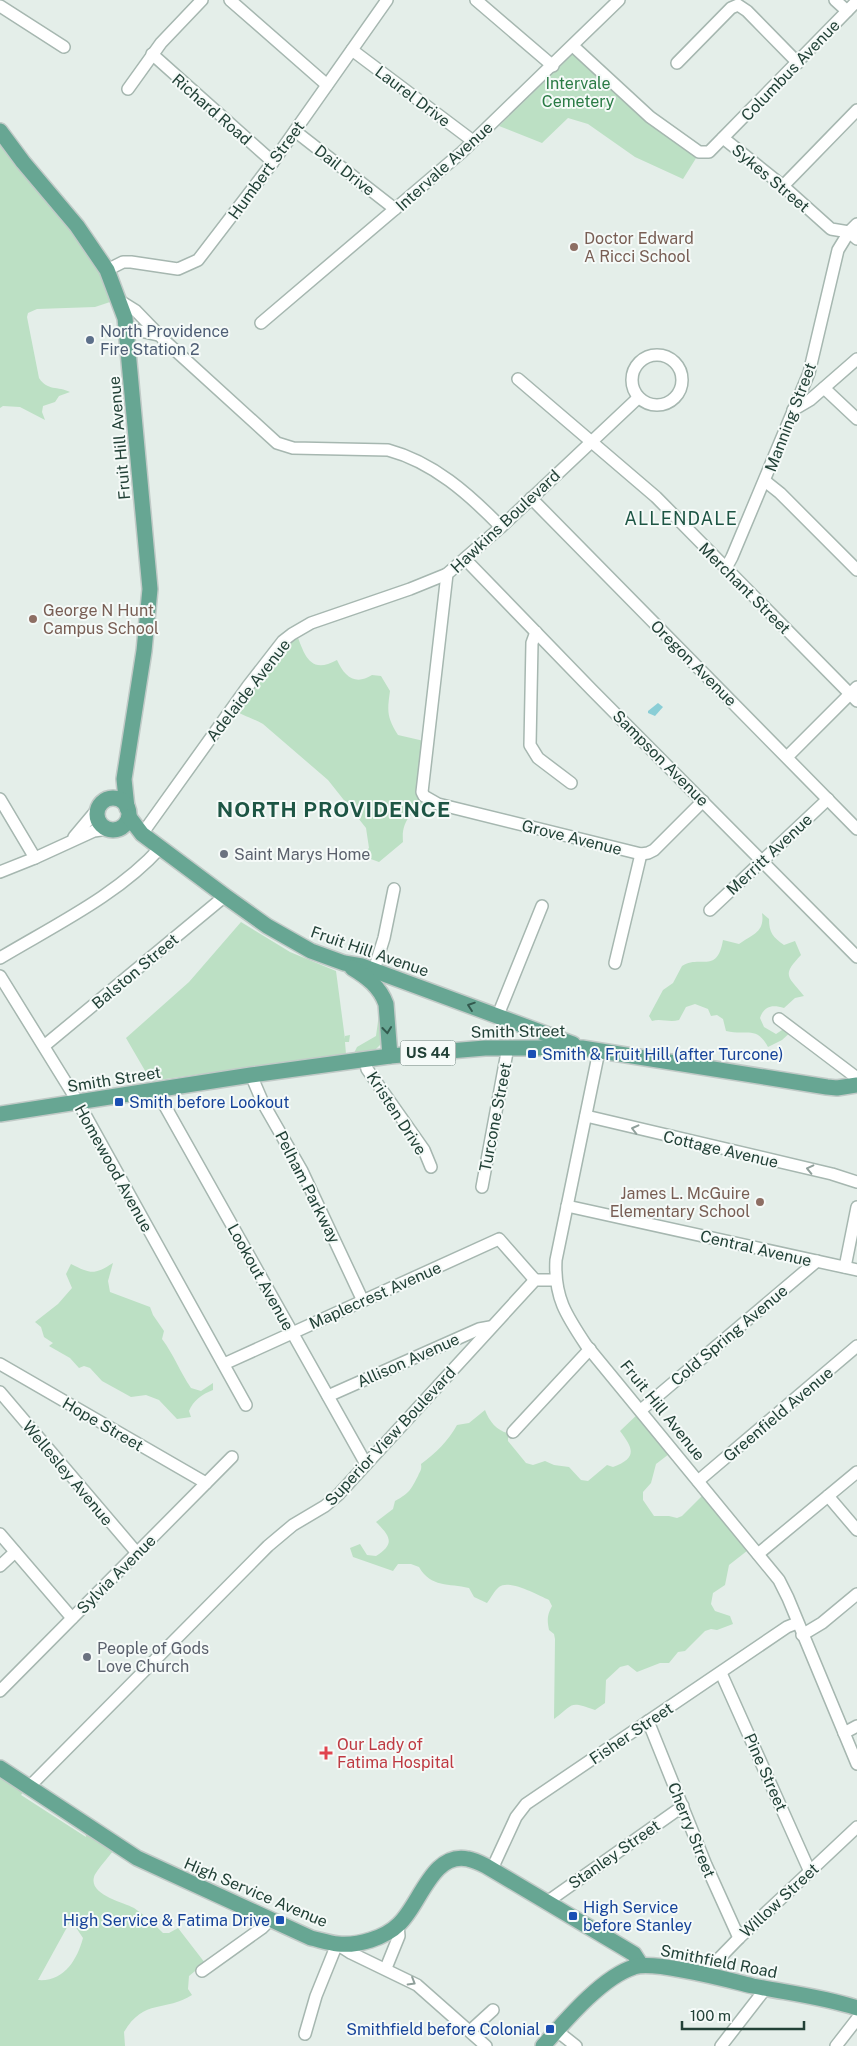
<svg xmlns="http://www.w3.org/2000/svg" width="857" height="2046" viewBox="0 0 857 2046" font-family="'Public Sans',sans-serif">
<rect width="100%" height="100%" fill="#e4eee9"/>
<g fill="#bce0c4" fill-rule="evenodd">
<polygon points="575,52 698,155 683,179 635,157 588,124 568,118 542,143 499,126"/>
<path d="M0,132L83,235L116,300L95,307L37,309L28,313L27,317L39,378C47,391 58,386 70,392L59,396L55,402L43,406L42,412L45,420L20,407L3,406L0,408Z"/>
<path d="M295,630C304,652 308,676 337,660C344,676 355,686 372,675L381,676L390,691C387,712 387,717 398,735L424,741L428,799C413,813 401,819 403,842L379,862L368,858L364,853L369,848L366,828L328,780L263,724C251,717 241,716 230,707Z"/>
<path d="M762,913L769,919C769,933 773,937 784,945L795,941L801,955C781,976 788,976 804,996L795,998L784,1008C772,1004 764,1006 760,1018L764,1027L776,1034L785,1028L793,1030L782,1040L768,1047C756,1025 747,1036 726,1031L723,1019L717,1015L711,1016L708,1009L695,1004L686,1007L679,1020C669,1023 661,1018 652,1021L649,1016L663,990L673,983L682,966C700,954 717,975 723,940L739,944C753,934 765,932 762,913Z"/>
<polygon points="241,922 290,952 336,971 345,1039 345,1036 350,1035 349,1042 345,1042 346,1054 151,1081 126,1038 189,982"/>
<polygon points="379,1014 383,1042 375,1050 354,1053 357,1047 376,1036"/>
<path d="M113,1263L108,1281L110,1292L150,1307L153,1315L164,1331L162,1339C174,1355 180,1372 191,1388L201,1391L213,1383V1390C202,1394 193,1401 189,1411L191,1417L177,1419L159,1400L146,1395L131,1397L102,1381L90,1368L84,1366L79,1368L70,1358L49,1346L53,1343L44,1337L41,1327L35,1322L58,1304L72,1288L66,1274L71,1264C91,1274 94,1275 113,1263Z"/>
<path d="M485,1410C489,1421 497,1431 508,1433V1441L526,1463L533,1465L545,1461L554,1465L569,1467L581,1480L588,1481L607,1465L613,1467C638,1458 633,1448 620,1431L641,1411L673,1451L656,1464L651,1483L643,1492V1500L654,1516H669L677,1518L682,1516L707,1491L752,1547L729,1565L725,1585L713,1593L711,1604L715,1611L730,1616L733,1624L717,1630L711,1629L705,1631L685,1651L678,1652L669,1663H660L637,1672L628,1665L620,1667L606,1680L605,1703L595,1710C569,1701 575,1703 554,1719L555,1639L554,1634L549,1630C547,1620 547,1615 552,1606L549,1600C537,1595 510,1579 499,1587C494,1591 491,1598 487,1603L474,1597L469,1588C449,1583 431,1588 419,1567L411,1564H398L393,1571L353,1557L350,1548L360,1544L367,1555L376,1556C395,1544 391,1537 376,1522L393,1509L395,1501C410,1493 411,1489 418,1476C420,1471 422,1470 421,1464C435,1454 449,1440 457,1425L469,1423Z"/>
<path d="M0,1767L28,1786L21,1795L86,1837L84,1823L117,1846C112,1853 95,1872 94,1877C89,1895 123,1902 134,1908C144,1915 154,1924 163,1933H169L178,1928L205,1963L189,1976L188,1989L192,1995C166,2012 144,1998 124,2032L125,2046H0ZM71,1920L83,1938C77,1960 64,1982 38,1980Z"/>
</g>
<polygon fill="#8aced6" points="658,703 663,707 655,716 648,713 648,711"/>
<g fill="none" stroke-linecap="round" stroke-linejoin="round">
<g stroke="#a6b7b0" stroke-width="14">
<g id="minor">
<polyline points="230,0 327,85"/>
<polyline points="476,0 553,66"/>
<polyline points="835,0 847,11"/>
<polyline points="0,6 64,47"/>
<polyline points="573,46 650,117 699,152 709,152 857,1"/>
<polyline points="352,50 473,141"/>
<polyline points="152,54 273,162"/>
<polyline points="677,63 731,8 738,5 747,11 798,63"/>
<polyline points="128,89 161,43 202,0"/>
<polyline points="295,131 395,209"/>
<polyline points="723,138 783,186 831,229 849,232 857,239"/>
<polyline points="783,186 857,110"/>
<polyline points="107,270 123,262 131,262 178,269 198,260 273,162 387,0"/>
<path d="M120,301L136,311L165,341L277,443L293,448L388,450C433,462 469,494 501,527"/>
<polyline points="261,323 462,152 619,0"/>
<polyline points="127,328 158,335"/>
<circle cx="657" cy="380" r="25"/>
<polyline points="518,379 656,497 857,701"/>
<polyline points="824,388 857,419"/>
<polyline points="638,398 501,527 447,574 422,792 424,796 438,804 641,854 648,853 654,850 703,801"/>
<polyline points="793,410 810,400 857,359"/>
<polyline points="765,481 780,493 857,570"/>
<polyline points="531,498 857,829"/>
<polyline points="465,559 592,690 857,957"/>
<polyline points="726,568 732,557 809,373 838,250 849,232 857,224"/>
<polyline points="536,632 532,643 530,745 538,758 571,783"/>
<polyline points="787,757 857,687"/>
<polyline points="0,799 35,858"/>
<polyline points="142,834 248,686 283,641 292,634 311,623 410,589 447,574"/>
<polyline points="74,837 100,806"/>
<polyline points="0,872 35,858 94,831 108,829"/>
<polyline points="710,910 828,799"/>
<path d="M0,958C55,925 118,895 161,847"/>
<polyline points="615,963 641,854"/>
<polyline points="374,970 384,938 394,889"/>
<polyline points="0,976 78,1102 246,1405"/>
<polyline points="498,1015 542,906"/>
<polyline points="779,1019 857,1078"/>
<polyline points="44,1046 225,896"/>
<path d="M599,1051L556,1260C554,1297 566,1315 586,1345L779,1580L788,1598L857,1764"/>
<polyline points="365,1060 367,1069 424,1150 431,1167"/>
<polyline points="251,1075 263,1103 302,1171 363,1301"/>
<polyline points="156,1090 366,1464"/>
<polyline points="586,1116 832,1174 857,1182"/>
<polyline points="482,1187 508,1047"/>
<polyline points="567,1206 857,1270"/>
<polyline points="845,1267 857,1207"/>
<polyline points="0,1364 206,1483"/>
<polyline points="224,1364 499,1239 535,1280"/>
<polyline points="0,1392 137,1553"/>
<polyline points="328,1396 479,1329 490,1327"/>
<polyline points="641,1410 817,1261"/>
<polyline points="513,1432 590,1349"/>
<polyline points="698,1481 857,1346"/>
<polyline points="828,1496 857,1530"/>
<polyline points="0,1534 72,1618"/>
<polyline points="758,1554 857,1472"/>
<polyline points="0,1566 15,1552"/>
<polyline points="802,1635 822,1623 857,1594"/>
<polyline points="721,1673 810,1872"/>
<polyline points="0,1691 232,1457"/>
<polyline points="648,1721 706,1865 739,1938"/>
<polyline points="844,1733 857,1726"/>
<polyline points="29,1787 268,1546 293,1525 325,1506 338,1495 535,1280 556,1280"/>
<polyline points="492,1869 516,1817 526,1804 787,1627 797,1623"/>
<polyline points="547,1902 683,1806"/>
<polyline points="386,1968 399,1936 398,1925"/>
<polyline points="202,1971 262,1928 270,1920"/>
<polyline points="703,1975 739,1938 857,1827"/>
<polyline points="470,2031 493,2010"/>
<polyline points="557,2031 576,2046"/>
<polyline points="305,2034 316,1996 337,1944 351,1953 417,1985 486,2046"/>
<polyline points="721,2046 766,1988"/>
<polyline points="836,2046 857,2019"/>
</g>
</g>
<g stroke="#c1cac7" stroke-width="18">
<g id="major">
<polyline points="0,131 23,162 77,226 107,270 125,318 150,589 144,651 124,779 127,808"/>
<circle cx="113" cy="814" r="16"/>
<polyline points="129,817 142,834 225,896 267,926 311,951 344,963 362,966 408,983 573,1044"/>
<path d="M352,968C367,977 380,987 386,1004L390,1056"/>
<polyline points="0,1114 251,1075 390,1056 485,1048 582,1048 827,1087 837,1088 857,1085"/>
<path d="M0,1768L137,1858L311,1938C320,1940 329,1943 338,1944C358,1946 385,1938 399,1924C420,1905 432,1851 468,1859C474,1860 480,1863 486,1866L619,1945L634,1954L641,1965"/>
<path d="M543,2046C565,2021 602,1977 634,1967C654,1960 728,1980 753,1986C788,1993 824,1997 857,2008"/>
</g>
</g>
<use href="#minor" stroke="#fff" stroke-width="11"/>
<use href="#major" stroke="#67a693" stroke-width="15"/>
</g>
<defs><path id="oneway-chevron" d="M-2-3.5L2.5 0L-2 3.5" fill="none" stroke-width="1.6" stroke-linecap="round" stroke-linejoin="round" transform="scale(1.25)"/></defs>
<g stroke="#335a4e">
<use href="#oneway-chevron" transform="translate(471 1006) rotate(-161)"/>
<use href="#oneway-chevron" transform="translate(387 1030) rotate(84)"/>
</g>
<g stroke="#90a09b">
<use href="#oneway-chevron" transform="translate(635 1129) rotate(-166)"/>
<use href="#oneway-chevron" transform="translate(810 1169) rotate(-167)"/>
<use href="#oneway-chevron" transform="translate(412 1982) rotate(31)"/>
</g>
<g fill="#8d6e63" stroke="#f5faf8" stroke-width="2">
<circle cx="574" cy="247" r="5"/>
<circle cx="33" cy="619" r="5"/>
<circle cx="760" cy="1202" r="5"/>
</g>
<circle fill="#5c6f8a" stroke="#f5faf8" stroke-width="2" cx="90" cy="340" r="5"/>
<g fill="#6b7280" stroke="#f5faf8" stroke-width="2">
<circle cx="224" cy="854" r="5"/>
<circle cx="87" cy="1657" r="5"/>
</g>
<g fill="#1a4fb4" stroke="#f5faf8" stroke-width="2">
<rect x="527" y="1049" width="10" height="10" rx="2.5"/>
<rect x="114" y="1097" width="10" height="10" rx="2.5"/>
<rect x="568" y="1911" width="10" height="10" rx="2.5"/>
<rect x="275" y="1915" width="10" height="10" rx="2.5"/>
<rect x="545" y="2024" width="10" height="10" rx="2.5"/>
</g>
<path fill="#e0444e" stroke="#f5faf8" stroke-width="2" d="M323.5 1745.5h5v5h5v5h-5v5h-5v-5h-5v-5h5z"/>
<g text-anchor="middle" stroke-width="4" stroke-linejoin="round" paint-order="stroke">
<rect fill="#f5faf8" stroke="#617871" stroke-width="1" x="400.5" y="1040.5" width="55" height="25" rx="4"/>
<g font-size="15" font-weight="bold" fill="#224137">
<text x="428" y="1058">US 44</text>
</g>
<g font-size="16" fill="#224137" stroke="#f5faf8">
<text transform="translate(790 70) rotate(-46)" y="6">Columbus Avenue</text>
<text transform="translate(413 96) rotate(37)" y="6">Laurel Drive</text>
<text transform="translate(212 109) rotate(41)" y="6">Richard Road</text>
<text transform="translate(444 166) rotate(-42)" y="6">Intervale Avenue</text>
<text transform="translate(266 170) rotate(-54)" y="6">Humbert Street</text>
<text transform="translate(345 170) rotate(38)" y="6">Dail Drive</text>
<text transform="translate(771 178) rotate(40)" y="6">Sykes Street</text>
<text transform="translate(790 417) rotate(-69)" y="6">Manning Street</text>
<text transform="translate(119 438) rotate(-95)" y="6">Fruit Hill Avenue</text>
<text transform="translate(505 521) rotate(-43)" y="6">Hawkins Boulevard</text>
<text transform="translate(745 588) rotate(45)" y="6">Merchant Street</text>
<text transform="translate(694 663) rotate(45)" y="6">Oregon Avenue</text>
<text transform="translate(248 690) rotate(-52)" y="6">Adelaide Avenue</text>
<text transform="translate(661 758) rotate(45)" y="6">Sampson Avenue</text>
<text transform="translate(572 837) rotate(14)" y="6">Grove Avenue</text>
<text transform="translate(769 854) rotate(-43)" y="6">Merritt Avenue</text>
<text transform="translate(370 951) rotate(19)" y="6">Fruit Hill Avenue</text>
<text transform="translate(135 971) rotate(-40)" y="6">Balston Street</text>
<text transform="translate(518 1031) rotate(-1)" y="6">Smith Street</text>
<text transform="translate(114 1079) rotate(-9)" y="6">Smith Street</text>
<text transform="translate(397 1113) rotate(57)" y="6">Kristen Drive</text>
<text transform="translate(495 1117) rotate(-79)" y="6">Turcone Street</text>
<text transform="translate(721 1149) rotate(13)" y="6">Cottage Avenue</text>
<text transform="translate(114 1168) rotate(61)" y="6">Homewood Avenue</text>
<text transform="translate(308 1187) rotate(63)" y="6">Pelham Parkway</text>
<text transform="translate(756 1248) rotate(13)" y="6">Central Avenue</text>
<text transform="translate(261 1277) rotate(61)" y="6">Lookout Avenue</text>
<text transform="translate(375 1295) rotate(-24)" y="6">Maplecrest Avenue</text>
<text transform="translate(729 1335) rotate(-40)" y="6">Cold Spring Avenue</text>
<text transform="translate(408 1360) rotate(-24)" y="6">Allison Avenue</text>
<text transform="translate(663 1410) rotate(51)" y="6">Fruit Hill Avenue</text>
<text transform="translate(778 1414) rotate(-40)" y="6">Greenfield Avenue</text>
<text transform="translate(103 1424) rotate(30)" y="6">Hope Street</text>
<text transform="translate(390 1436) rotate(-47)" y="6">Superior View Boulevard</text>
<text transform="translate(68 1473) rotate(50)" y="6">Wellesley Avenue</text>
<text transform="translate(116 1574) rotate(-45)" y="6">Sylvia Avenue</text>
<text transform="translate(631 1733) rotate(-34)" y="6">Fisher Street</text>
<text transform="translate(766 1772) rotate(66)" y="6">Pine Street</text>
<text transform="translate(692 1830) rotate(68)" y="6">Cherry Street</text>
<text transform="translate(614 1854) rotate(-35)" y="6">Stanley Street</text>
<text transform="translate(256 1892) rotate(23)" y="6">High Service Avenue</text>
<text transform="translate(779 1900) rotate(-43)" y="6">Willow Street</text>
<text transform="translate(719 1961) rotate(11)" y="6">Smithfield Road</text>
</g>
<g font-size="16" fill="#2a7b45" stroke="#f5faf8">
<text x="578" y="89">Intervale<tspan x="578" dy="18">Cemetery</tspan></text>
</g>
<g font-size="16" fill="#785e54" stroke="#f5faf8" text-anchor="start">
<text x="584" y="244">Doctor Edward<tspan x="584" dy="18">A Ricci School</tspan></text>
<text x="43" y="616">George N Hunt<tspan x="43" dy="18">Campus School</tspan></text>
<text x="750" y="1199" text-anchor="end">James L. McGuire<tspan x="750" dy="18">Elementary School</tspan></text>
</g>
<g font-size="16" fill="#4e5e75" stroke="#f5faf8" text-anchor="start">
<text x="100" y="337">North Providence<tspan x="100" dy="18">Fire Station 2</tspan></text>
</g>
<g font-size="16" fill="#5b616d" stroke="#f5faf8" text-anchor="start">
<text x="234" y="860">Saint Marys Home</text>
<text x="97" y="1654">People of Gods<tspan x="97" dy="18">Love Church</tspan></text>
</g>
<g font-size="16" fill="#164399" stroke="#f5faf8" text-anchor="start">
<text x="542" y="1060">Smith &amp; Fruit Hill (after Turcone)</text>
<text x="129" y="1108">Smith before Lookout</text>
<text x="583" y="1913">High Service<tspan x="583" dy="18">before Stanley</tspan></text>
<text x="270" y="1926" text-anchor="end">High Service &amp; Fatima Drive</text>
<text x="540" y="2035" text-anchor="end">Smithfield before Colonial</text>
</g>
<g font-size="16" fill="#be3a42" stroke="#f5faf8" text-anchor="start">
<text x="337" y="1750">Our Lady of<tspan x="337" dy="18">Fatima Hospital</tspan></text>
</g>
<g font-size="18" letter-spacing="1" fill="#1d5544" stroke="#f5faf8">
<text x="681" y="525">ALLENDALE</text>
</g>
<g font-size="21" font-weight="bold" letter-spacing="1" fill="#1d5544" stroke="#f5faf8">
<text x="334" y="817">NORTH PROVIDENCE</text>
</g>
</g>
<path d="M682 2021v8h122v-8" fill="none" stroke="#224137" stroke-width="2.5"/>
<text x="690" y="2021" font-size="15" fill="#224137" stroke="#f5faf8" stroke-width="4" paint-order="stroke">100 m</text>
</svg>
